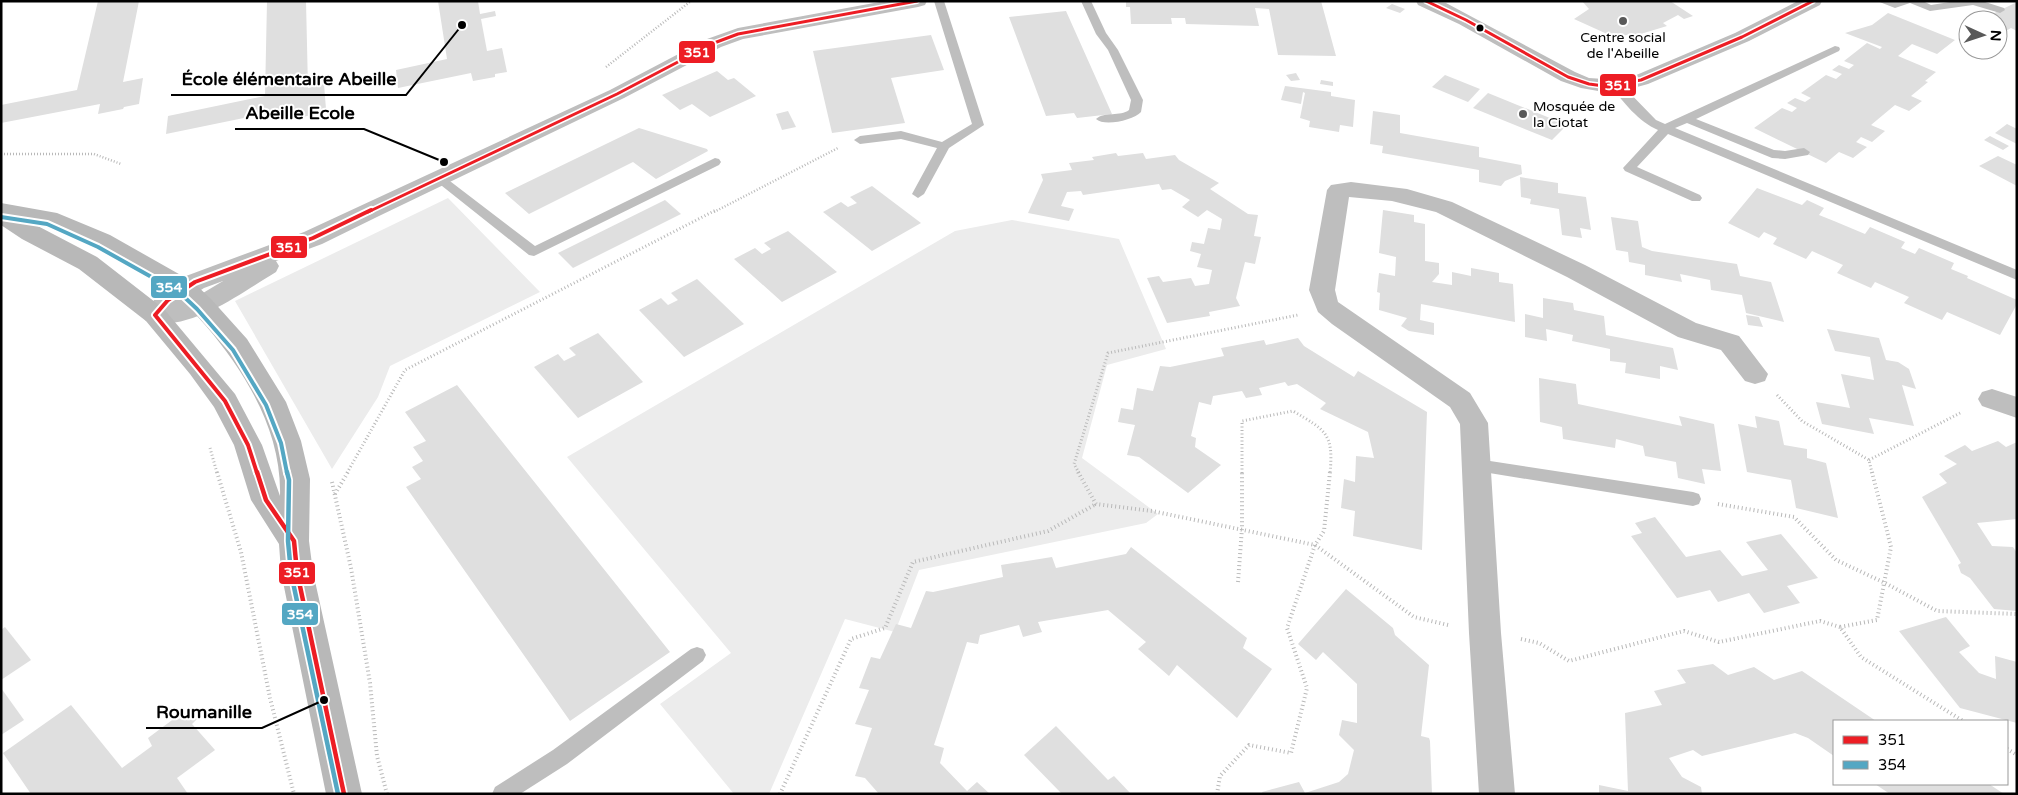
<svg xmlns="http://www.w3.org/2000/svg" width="2018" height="795" viewBox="0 0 2018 795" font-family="'Varela Round',sans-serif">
<rect width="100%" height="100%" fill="#fff"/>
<g fill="#ececec">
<polygon points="448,198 540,292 390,366 378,397 332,469 235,301"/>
<polygon points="1012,220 1119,239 1166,349 1107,365 1082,458 1158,514 1146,523 919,570 895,632 845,619 769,794 734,794 660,704 731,653 567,457 955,231"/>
</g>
<g fill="#dfdfdf">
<polygon points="98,1 139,1 123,82 143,78 139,104 124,107 123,109 98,114 100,104 1,123 1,105 77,90"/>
<polygon points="267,1 306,1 308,88 324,84 326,109 312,112 312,115 288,120 288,109 166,134 168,116 265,96"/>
<polygon points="438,1 478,1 480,14 495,11 496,16 481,19 487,51 502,48 507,72 495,74 495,77 473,81 471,73 398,88 396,70 447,59"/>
<polygon points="1126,1 1321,1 1336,56 1278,55 1269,9 1255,8 1259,26 1186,24 1185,18 1171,18 1172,24 1131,24 1130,7 1126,7"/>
<polygon points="1582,1 1670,1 1693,16 1684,19 1678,15 1663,23 1667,26 1634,36 1630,34 1616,38 1574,19 1589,9"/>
<polygon points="2015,3 2017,4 2017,31 2011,28 2004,32 1998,29 1998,20 1980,20"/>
<polygon points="1392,4 1405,9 1400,13 1386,8"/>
<polygon points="1066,11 1112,114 1077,118 1074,113 1046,116 1009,17"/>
<polygon points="1888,13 1955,40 1937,54 1912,44 1898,56 1936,72 1925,81 1928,82 1911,96 1922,101 1909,111 1895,105 1871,125 1885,131 1872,142 1861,137 1856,142 1867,147 1853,158 1839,152 1826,163 1754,128 1782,108 1792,112 1797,108 1787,103 1795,98 1805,102 1811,98 1801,93 1826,75 1836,79 1842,74 1832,70 1839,65 1849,69 1854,65 1844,61 1867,43 1880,49 1882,47 1845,33 1872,25"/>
<polygon points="931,35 944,70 891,78 905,123 832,133 813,51"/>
<polygon points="717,71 728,80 734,78 756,96 710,117 692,104 680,110 662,95"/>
<polygon points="1296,73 1300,80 1291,81 1286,75"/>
<polygon points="1445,75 1480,89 1468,102 1432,87"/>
<polygon points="1321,80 1333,82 1333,86 1320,84"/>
<polygon points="1285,86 1331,92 1331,96 1355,100 1353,127 1340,125 1339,132 1309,127 1310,121 1300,118 1305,93 1303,92 1301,104 1281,100"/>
<polygon points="1488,93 1567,125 1552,140 1473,108"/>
<polygon points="788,111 796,127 782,130 776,114"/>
<polygon points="1373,111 1400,115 1400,133 1479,147 1479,157 1521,165 1522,174 1505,181 1501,186 1479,182 1479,170 1382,153 1383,146 1370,144"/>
<polygon points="2007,124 2017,129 2017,144 1995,133"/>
<polygon points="639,128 707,149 708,151 656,179 633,162 529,214 505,193"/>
<polygon points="1990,136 2009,146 2003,150 1984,140"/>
<polygon points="1116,153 1118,156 1143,153 1146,159 1175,155 1179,160 1219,183 1210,189 1248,214 1258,215 1254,236 1261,237 1255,264 1245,262 1236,298 1240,306 1209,312 1210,316 1167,323 1147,278 1159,276 1163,282 1191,278 1195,286 1209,284 1212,270 1197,267 1201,254 1190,251 1192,242 1204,244 1208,228 1220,230 1222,219 1207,210 1198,217 1182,207 1190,200 1171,189 1162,190 1159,184 1083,195 1081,191 1067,192 1061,206 1074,209 1069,221 1028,213 1043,180 1041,174 1072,170 1069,163 1094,160 1092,157"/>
<polygon points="1998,156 2017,165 2017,186 1979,166"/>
<polygon points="1520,177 1558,183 1558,193 1586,197 1591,230 1580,228 1582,238 1562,235 1559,209 1530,204 1531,199 1521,197"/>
<polygon points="872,186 921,223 872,251 823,212 841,202 848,207 857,203 850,197"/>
<polygon points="1757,188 1802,205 1807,200 1824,208 1819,215 1834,221 1865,234 1870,227 1905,242 1901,248 1915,254 1919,248 1954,263 1951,269 1968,276 1967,278 2017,300 2017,304 2000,335 1947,312 1942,320 1904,303 1909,297 1875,282 1871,288 1837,273 1843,265 1812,251 1806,259 1773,244 1777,238 1764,232 1759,238 1728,223"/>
<polygon points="665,200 681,214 573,268 558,253"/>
<polygon points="1383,210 1414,215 1414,222 1425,224 1425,261 1439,263 1439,274 1432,282 1452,285 1452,272 1471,276 1471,268 1499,273 1499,282 1513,284 1515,322 1421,304 1420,320 1434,323 1434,335 1409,331 1401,326 1407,318 1379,310 1380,293 1377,292 1379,273 1395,276 1396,257 1379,253"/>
<polygon points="1611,217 1638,221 1642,247 1652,251 1737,264 1740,276 1771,282 1784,322 1746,313 1742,295 1711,290 1710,280 1680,274 1682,282 1645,275 1645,265 1629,262 1628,252 1616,250"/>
<polygon points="788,231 837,272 782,302 734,259 755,248 762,254 771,249 764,243"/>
<polygon points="697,279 744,324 684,357 639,310 661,298 668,305 678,300 671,293"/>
<polygon points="1543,298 1573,303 1574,310 1604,316 1606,335 1673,348 1678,370 1660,366 1660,379 1625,373 1626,363 1610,361 1610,349 1572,341 1573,335 1546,329 1547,341 1525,337 1525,314 1543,318"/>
<polygon points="1746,315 1759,317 1763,327 1748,325"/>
<polygon points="1827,329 1879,338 1886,360 1898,362 1909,369 1916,389 1902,385 1914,426 1869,418 1874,434 1822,424 1816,402 1850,408 1841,374 1874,380 1870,357 1835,351"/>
<polygon points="598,333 643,382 578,418 534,367 558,354 564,361 576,355 569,348"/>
<polygon points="1298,338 1304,346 1354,377 1358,371 1427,412 1422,550 1353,536 1355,511 1341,508 1344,479 1355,482 1356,456 1374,458 1368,432 1320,409 1326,403 1297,384 1288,386 1285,382 1259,388 1262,395 1246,398 1242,391 1213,396 1211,405 1199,402 1191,436 1196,438 1195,447 1221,465 1188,493 1139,457 1127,455 1135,425 1118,422 1121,408 1133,410 1137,388 1153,391 1160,366 1170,367 1224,356 1221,348 1264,340 1266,345"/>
<polygon points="1539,378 1576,384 1578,404 1682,426 1679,416 1714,424 1721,471 1702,469 1705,484 1678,478 1676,462 1645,456 1643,446 1616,439 1615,448 1563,439 1562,427 1540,422"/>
<polygon points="457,385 670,652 570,721 406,487 421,479 412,467 423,461 413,447 426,441 405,412"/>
<polygon points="1755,416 1779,421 1784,445 1807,449 1807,458 1826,463 1838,518 1796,508 1791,480 1747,472 1738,424 1757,428"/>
<polygon points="1998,441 2006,447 2017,442 2017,519 1977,523 1992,546 2013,547 2017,553 2017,611 1994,609 1970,578 1961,573 1958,565 1961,563 1922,497 1947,483 1939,474 1957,464 1944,456 1965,445 1972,451"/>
<polygon points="1655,517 1686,557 1720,550 1742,576 1768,570 1746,542 1781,534 1818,578 1787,586 1800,603 1764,613 1749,593 1718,602 1710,590 1677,598 1631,536 1642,533 1635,523"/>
<polygon points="1131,547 1247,638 1243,648 1272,669 1237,718 1177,665 1169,676 1138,649 1146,642 1108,610 1038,622 1042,632 1023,637 1019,625 980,635 978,644 967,642 934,745 944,748 940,763 967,791 977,782 990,794 879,794 865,778 855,776 872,728 855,724 869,690 859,688 871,657 880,659 896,624 911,628 926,591 933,592 1003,577 1001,565 1052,557 1056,568 1126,554"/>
<polygon points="1346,589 1393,628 1395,635 1429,665 1421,736 1429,738 1430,741 1432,794 1263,794 1262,792 1299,782 1305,793 1339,782 1348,774 1354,750 1339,735 1342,720 1357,723 1357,684 1323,652 1316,660 1298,644"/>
<polygon points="1946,617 1970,646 1959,652 1979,673 1996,679 1995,656 2017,662 2017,723 1960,708 1899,631"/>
<polygon points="5,627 31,660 1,680 1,630"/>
<polygon points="1713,664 1728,675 1754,667 1774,680 1802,671 1876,721 1834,721 1834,756 1808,738 1795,733 1702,756 1693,750 1669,758 1682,777 1701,787 1702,794 1599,794 1599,785 1628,791 1625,713 1662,705 1654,691 1686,683 1677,670"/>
<polygon points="1,688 24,720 1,735"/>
<polygon points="71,705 122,768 152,746 148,738 183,712 185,715 192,710 198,718 192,724 215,750 177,778 188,794 31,794 3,753"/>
<polygon points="1056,726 1108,780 1114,776 1131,794 1062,794 1024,755"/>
<polygon points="1875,784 1989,784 2004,794 1890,794"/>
</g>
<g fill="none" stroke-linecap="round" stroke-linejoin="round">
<g stroke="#b9b9b9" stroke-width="2.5" stroke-dasharray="1 2" stroke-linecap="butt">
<polyline points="606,67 691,1"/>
<polyline points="1,154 94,154 121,164"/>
<polyline points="714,212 838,148"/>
</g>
<g stroke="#b9b9b9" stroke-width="3" stroke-dasharray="1 2.5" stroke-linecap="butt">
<polyline points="1777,395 1802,421 1869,460 1872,473"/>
<polyline points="210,448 217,473"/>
<polyline points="1869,460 1962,412"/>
<polyline points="347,473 405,370 716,210"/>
<polyline points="1079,473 1074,464 1108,353 1298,315"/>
<path d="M1242,473V421L1293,411C1325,430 1334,433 1330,473"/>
</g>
<g stroke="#b9b9b9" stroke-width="4" stroke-dasharray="1 3" stroke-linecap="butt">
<polyline points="217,472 241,552 270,698 294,794"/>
<polyline points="1078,472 1096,504 1152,511 1315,545 1414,617 1448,625"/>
<polyline points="1872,472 1891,547 1877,620 1840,627 1861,657 1963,721"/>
<polyline points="332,482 351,568 370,683 377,756 387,794"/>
<polyline points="335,494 348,472"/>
<polyline points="1718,504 1794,517 1836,560 1885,583 1937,611 2017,614"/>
<polyline points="1238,582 1242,528 1242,472"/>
<polyline points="1521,639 1539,643 1569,661 1684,631 1719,642 1820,621 1840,627"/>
<polyline points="2007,749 2017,755"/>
<polyline points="780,794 851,639 885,628 913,562 1048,531 1096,504"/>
<polyline points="1217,794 1220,776 1249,745 1291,753 1307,688 1287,628 1315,545 1324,531 1330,472"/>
</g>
<g fill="#bebebe" fill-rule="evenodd">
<polygon points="934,1 944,1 984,125 949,148 924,194 918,198 912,194 937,148 901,139 860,144 854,140 860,136 901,131 942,142 972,124"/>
<path d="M1081,1H1091L1106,33L1118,50L1143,100L1141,112C1134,120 1104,127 1096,119C1105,111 1120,117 1129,110L1131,100L1108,50L1096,34Z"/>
<polygon points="1877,1 1923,1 1931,5 1956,1 1982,1 2004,8 2005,10 2000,13 1973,5 1930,11 1910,3 1895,8"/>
<path d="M1835,46L1839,47L1840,49L1839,51L1696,119L1774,150L1785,151L1804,148L1810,152L1808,155L1785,159L1772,158L1687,123L1675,128L2017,270V280L1668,134L1637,167L1700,195L1702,198L1700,201H1692L1625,171L1623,168L1658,130C1639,122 1623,102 1610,85L1612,83H1620L1656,120L1665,124Z"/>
<polygon points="715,158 719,159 721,162 719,165 534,256 529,255 432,178 438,174 442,175 535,246"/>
<polygon points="1477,459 1693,492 1699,494 1701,499 1699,504 1693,506 1477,471 1471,469 1469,465 1471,461"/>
<polygon points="697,647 703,649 706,655 703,661 567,764 520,794 492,794 495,787 553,750 691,649"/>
</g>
<g fill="#bebebe" fill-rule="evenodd">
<path d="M885,1H927L925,5L918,7L743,39L721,47L624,98L379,216L322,244L276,261L279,266L276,272C241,293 188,334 146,321L142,315L159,294L186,276L304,232L610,90L707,39L738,28ZM223,281L193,299L184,301L204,288Z"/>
<polygon points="1416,1 1446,3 1575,72 1589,78 1604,79 1634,76 1735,33 1798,1 1822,1 1820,5 1749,41 1648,84 1626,90 1604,92 1581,88 1561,81 1459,24 1418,5"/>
<polygon points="1351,182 1407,189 1452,202 1585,265 1696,323 1739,336 1768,374 1765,381 1755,384 1745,381 1721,350 1678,337 1567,277 1436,212 1392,201 1349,197 1335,290 1338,302 1470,393 1488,423 1501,633 1515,794 1479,794 1469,633 1460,424 1450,407 1332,324 1318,312 1309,290 1327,190 1331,185"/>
<polygon points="1992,389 2017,397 2017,418 1982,406 1978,399 1982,392"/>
</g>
<path fill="#b8b8b8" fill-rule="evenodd" d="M1,203L57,213L110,235L193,282L211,299L247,339L286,402L301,441L310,479L309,541L313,572L362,794H326L281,572L279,544L251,500L234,445L214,407L190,374L146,321L79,269L22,239L1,225ZM32,223C59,227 87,244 111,258C132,269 155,280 174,294C186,302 196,315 206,326C246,373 282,432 280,496L262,445L235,394L164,309L97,257Z"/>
<g stroke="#fff" stroke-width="6">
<g id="bus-1-far2">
<polyline points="1426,1 1466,20 1568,77 1589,84 1604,86 1641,80 1742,37 1813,1"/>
<polyline points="368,212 617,94 714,43 738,34 917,1"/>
</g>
</g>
<g stroke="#fff" stroke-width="8">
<polyline id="bus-1-far1" points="257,473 248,445 225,401 155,315 168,300 195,282 313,238 371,210"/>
</g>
<g stroke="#fff" stroke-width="8">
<polyline id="bus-1" points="257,472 266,500 294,541 297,572 344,794"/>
</g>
<g stroke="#fff" stroke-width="8">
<polyline id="bus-2-far1" points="1,217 47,224 98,247 180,293 197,309 233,350 266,405 281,443 287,473"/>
</g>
<g stroke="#fff" stroke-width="8">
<polyline id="bus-2" points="287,472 289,480 288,541 291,573 338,794"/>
</g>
<use href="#bus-1-far2" stroke="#ed1d24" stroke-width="3"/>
<use href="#bus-1-far1" stroke="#ed1d24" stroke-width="4"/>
<use href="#bus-1" stroke="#ed1d24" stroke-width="4.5"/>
<use href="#bus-2-far1" stroke="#54a7c3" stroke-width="4"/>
<use href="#bus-2" stroke="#54a7c3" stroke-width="4.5"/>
</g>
<g fill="#595959" stroke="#fff" stroke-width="2">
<circle cx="1623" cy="21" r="5"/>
<circle cx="1523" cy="114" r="5"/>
</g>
<circle fill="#000" stroke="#fff" stroke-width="2" cx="1480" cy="28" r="4.5"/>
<g text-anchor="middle" stroke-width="4" stroke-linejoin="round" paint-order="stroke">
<g font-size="14" fill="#000" stroke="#fff">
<text x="1623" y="42">Centre social<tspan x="1623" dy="16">de l'Abeille</tspan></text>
<text x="1533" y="111" text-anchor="start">Mosquée de<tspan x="1533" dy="16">la Ciotat</tspan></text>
</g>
</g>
<path fill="none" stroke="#000" stroke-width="2" d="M462 25L406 95H171M444 162L364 129H235M324 700L262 728H146"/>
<g fill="#000" stroke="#fff" stroke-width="2">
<circle cx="462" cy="25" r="5"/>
<circle cx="444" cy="162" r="5"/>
<circle cx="324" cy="700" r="5"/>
</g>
<g font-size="18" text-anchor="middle" font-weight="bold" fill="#000" stroke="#fff" stroke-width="4" stroke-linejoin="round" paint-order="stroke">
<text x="289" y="85">École élémentaire Abeille</text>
<text x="300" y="119">Abeille Ecole</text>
<text x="204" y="718">Roumanille</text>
</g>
<g stroke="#fff" stroke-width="2">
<rect x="678" y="40" width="38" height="24" rx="5" fill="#ed1d24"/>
<rect x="1599" y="73" width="38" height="24" rx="5" fill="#ed1d24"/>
<rect x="270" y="235" width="38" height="24" rx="5" fill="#ed1d24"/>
<rect x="150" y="275" width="38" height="24" rx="5" fill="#54a7c3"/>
<rect x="278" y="561" width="38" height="24" rx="5" fill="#ed1d24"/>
<rect x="281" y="602" width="38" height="24" rx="5" fill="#54a7c3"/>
</g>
<g font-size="14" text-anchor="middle" font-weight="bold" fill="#fff">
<text x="697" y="57">351</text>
<text x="1618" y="90">351</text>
<text x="289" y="252">351</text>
<text x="169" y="292">354</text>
<text x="297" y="577">351</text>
<text x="300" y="619">354</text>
</g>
<rect width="2018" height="795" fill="none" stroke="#000000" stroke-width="5"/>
<rect x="1833" y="720" width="175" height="65" fill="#ffffff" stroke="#999999"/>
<rect x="1843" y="736" width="25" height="8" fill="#ed1d24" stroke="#999999"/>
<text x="1878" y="745" font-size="15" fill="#000000">351</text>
<rect x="1843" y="761" width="25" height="8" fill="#54a7c3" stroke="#999999"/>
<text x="1878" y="770" font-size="15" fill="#000000">354</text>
<g transform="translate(1983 35) rotate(93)"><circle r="24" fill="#ffffff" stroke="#999999"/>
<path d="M0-4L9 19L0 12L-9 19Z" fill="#595959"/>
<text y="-8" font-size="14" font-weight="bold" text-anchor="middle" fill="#000000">N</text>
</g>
</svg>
